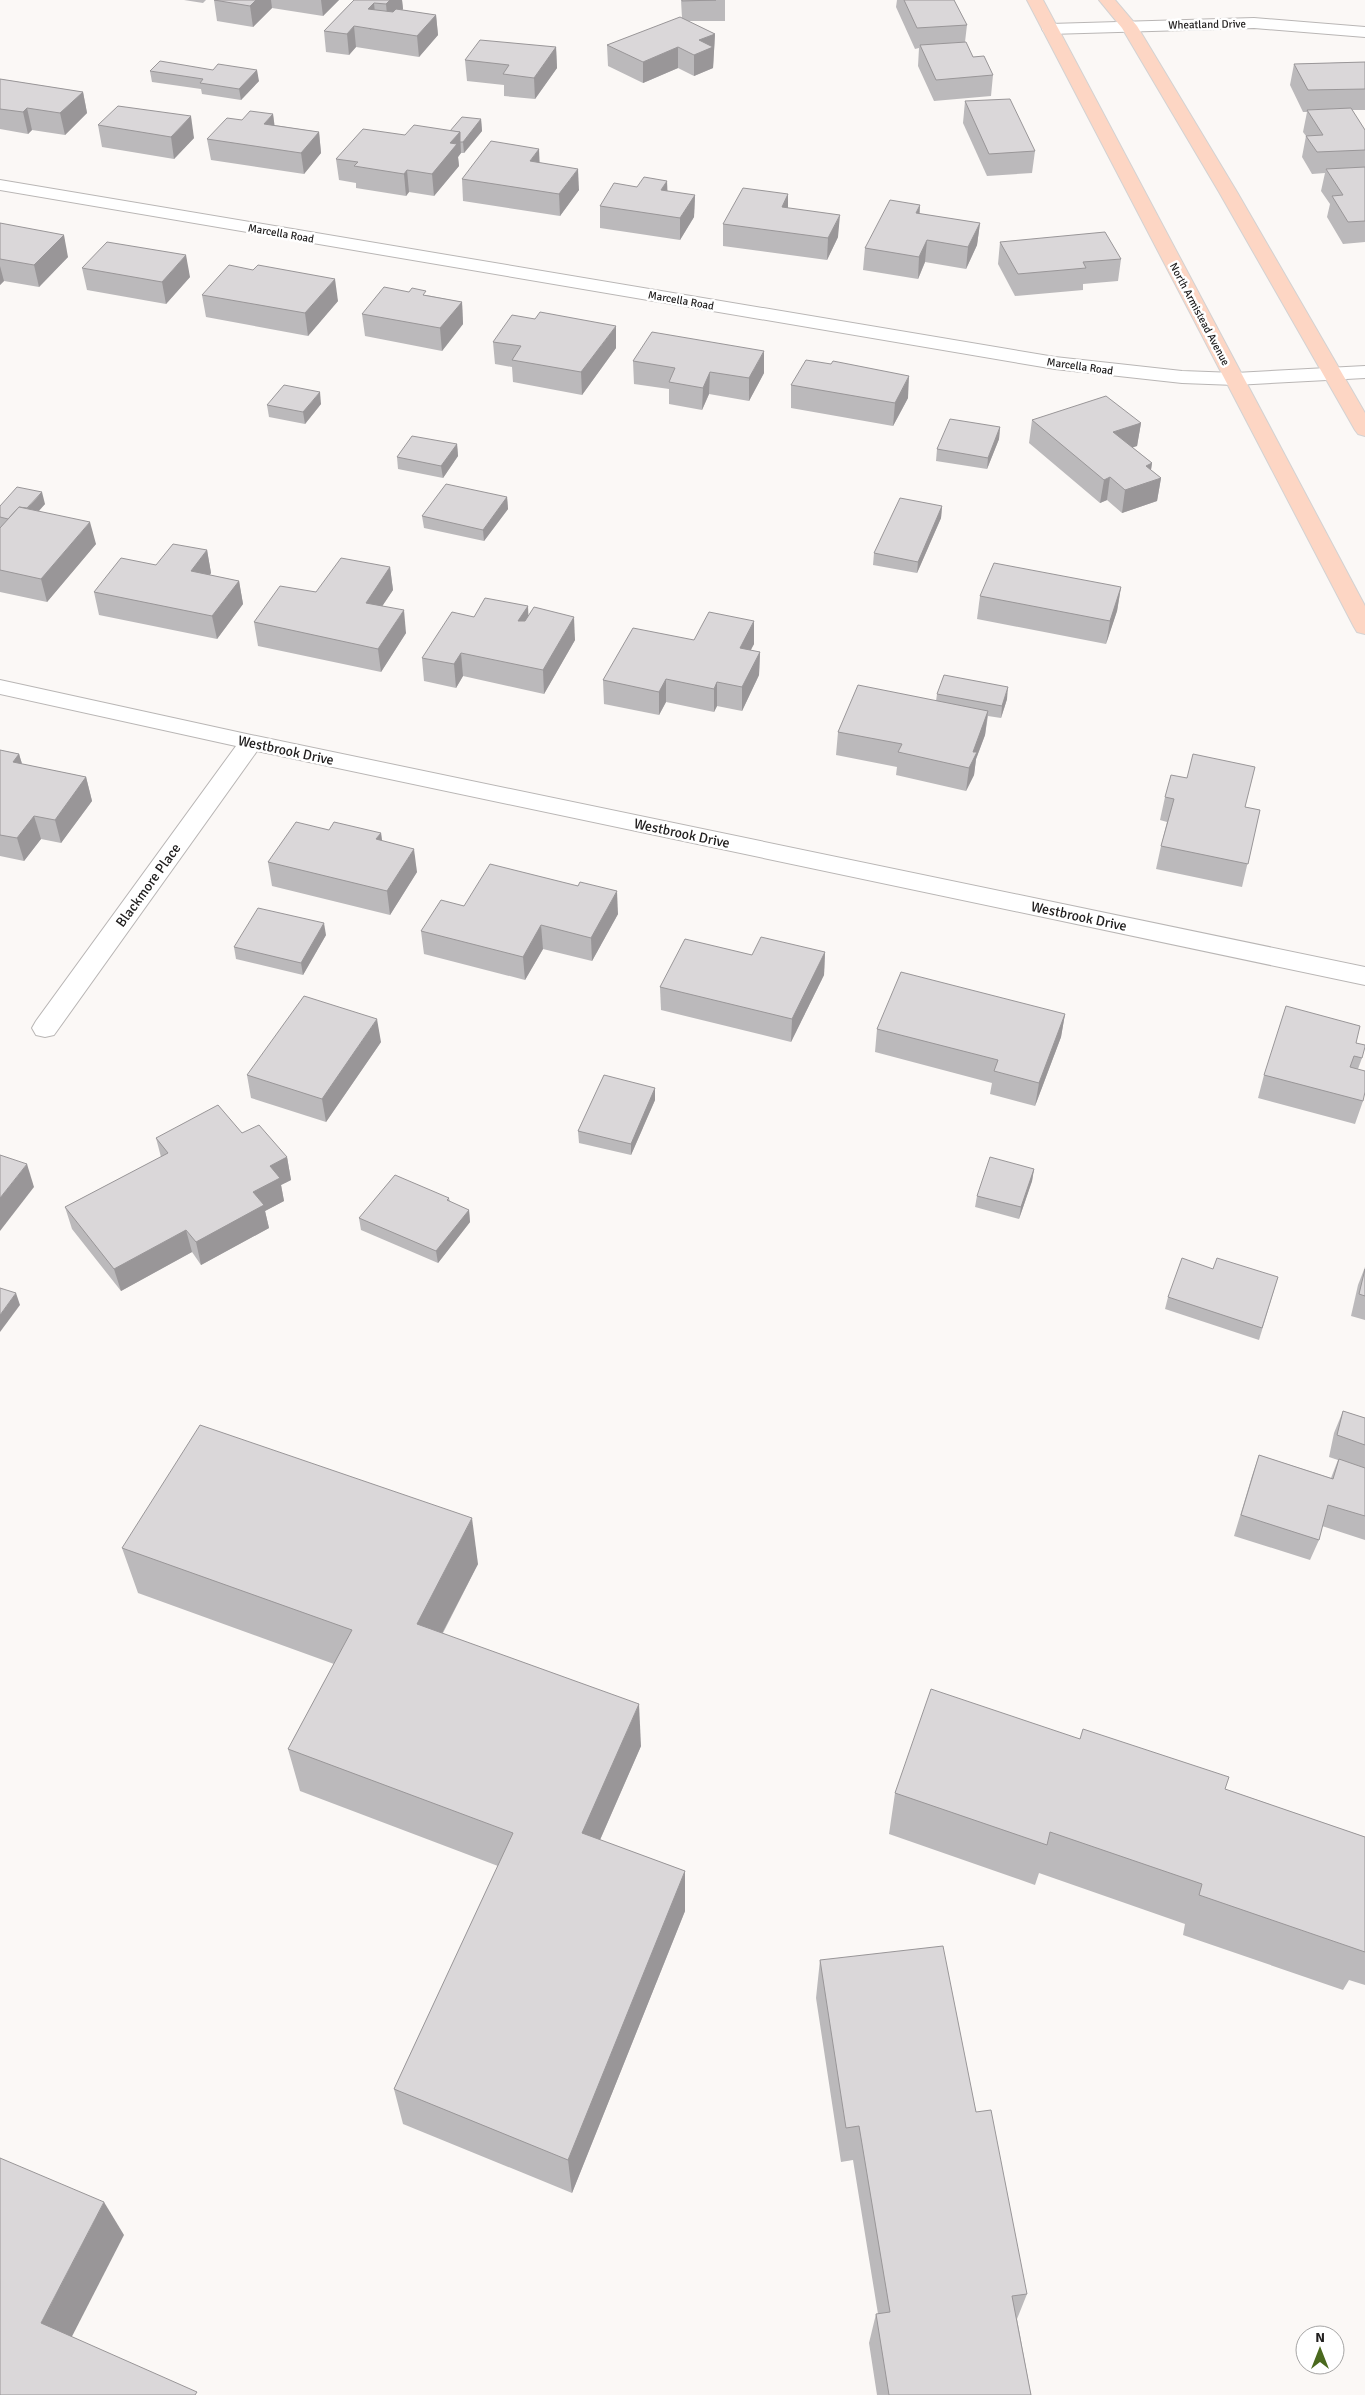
<svg xmlns="http://www.w3.org/2000/svg" width="1365" height="2395" viewBox="0 0 1365 2395" font-family="Signika,sans-serif">
<rect width="100%" height="100%" fill="#fbf8f6"/>
<g fill="none" stroke-linecap="round" stroke-linejoin="round">
<g stroke="#b9b6b5" stroke-width="2">
<g id="minor">
<polygon points="1254,18 1365,27 1365,37 1254,28 1050,34 1044,32 1042,29 1044,26 1050,24"/>
<polygon points="0,180 1055,357 1182,371 1235,373 1365,366 1365,378 1235,385 1182,383 1055,369 0,190"/>
<polygon points="0,680 251,735 1365,967 1365,985 257,751 54,1035 45,1037 36,1035 32,1028 36,1021 236,746 0,694"/>
</g>
</g>
<g stroke="#d3d2d2" stroke-width="2">
<g id="major">
<polygon points="1027,0 1043,0 1365,606 1365,634 1357,632 1354,627"/>
<polygon points="1099,0 1115,0 1137,26 1237,192 1365,413 1365,436 1358,434 1355,430 1219,192 1122,28"/>
</g>
</g>
<use href="#minor" fill="#fff" fill-rule="evenodd"/>
<use href="#major" fill="#fdd6c4" fill-rule="evenodd"/>
</g>
<g fill="#bbb9bb">
<polygon points="184,0 206,0 203,3"/>
<polygon points="214,0 339,0 323,16 272,8 253,27 217,21"/>
<polygon points="354,0 402,0 403,9 402,10 436,15 438,35 419,57 356,47 349,55 326,52 324,31"/>
<polygon points="681,0 725,0 725,21 688,21 715,34 713,68 694,76 678,68 643,83 608,66 607,45 682,18"/>
<polygon points="897,0 954,0 967,25 965,42 973,57 993,75 991,96 934,101 918,66 919,48 915,49 896,7"/>
<polygon points="556,47 557,68 535,99 504,96 504,85 467,81 465,60"/>
<polygon points="1365,62 1365,110 1352,110 1365,130 1365,242 1343,244 1327,217 1330,204 1321,191 1325,173 1312,174 1302,157 1306,136 1303,132 1307,112 1303,112 1290,85 1294,64"/>
<polygon points="150,71 259,81 241,100 202,94 201,89 152,82"/>
<polygon points="0,79 83,92 87,113 65,135 32,130 28,134 0,129"/>
<polygon points="965,101 1035,151 1032,173 987,176 963,123"/>
<polygon points="273,114 274,125 319,132 321,153 304,174 211,160 207,139 242,120"/>
<polygon points="481,119 482,131 464,153 461,153 458,157 459,166 434,196 409,192 406,196 356,188 356,183 339,180 336,159 405,135 450,131"/>
<polygon points="98,125 194,138 174,159 102,147"/>
<polygon points="540,163 579,190 560,216 463,201 462,179"/>
<polygon points="788,194 788,208 838,237 827,260 723,246 723,224"/>
<polygon points="695,195 694,217 680,240 600,228 600,206"/>
<polygon points="920,214 980,223 977,245 966,269 925,262 918,279 863,270 865,248"/>
<polygon points="0,223 68,257 39,287 4,281 0,285"/>
<polygon points="1000,242 1121,259 1118,281 1083,284 1083,290 1015,296 998,264"/>
<polygon points="82,268 190,277 166,304 87,290"/>
<polygon points="202,295 338,301 308,336 206,317"/>
<polygon points="426,295 462,302 463,324 442,351 365,336 362,314"/>
<polygon points="493,342 616,348 582,395 513,382 512,367 495,364"/>
<polygon points="633,361 764,373 749,401 709,394 702,410 669,404 669,389 634,384"/>
<polygon points="791,385 908,398 893,426 791,408"/>
<polygon points="321,404 305,424 269,417 267,405"/>
<polygon points="1032,420 1141,423 1137,446 1132,447 1152,463 1151,470 1161,478 1157,501 1122,513 1107,500 1100,503 1029,443"/>
<polygon points="1000,427 999,439 987,469 936,461 937,449"/>
<polygon points="457,444 458,456 443,478 398,469 397,457"/>
<polygon points="507,497 508,509 484,541 424,528 422,516"/>
<polygon points="45,504 39,511 96,544 47,602 0,592 0,506"/>
<polygon points="942,506 941,518 917,573 873,565 874,553"/>
<polygon points="207,550 211,573 210,575 239,581 243,604 217,639 99,615 94,592 156,565"/>
<polygon points="390,567 393,590 382,606 406,633 381,672 258,646 254,622 316,592"/>
<polygon points="1121,587 1117,611 1106,644 977,619 980,596"/>
<polygon points="528,606 528,616 575,640 544,694 463,676 456,688 424,681 422,658 474,617"/>
<polygon points="754,621 754,644 750,650 760,652 759,675 742,711 717,706 714,712 666,702 659,715 604,704 603,680 694,640"/>
<polygon points="937,694 1007,699 1001,718 988,716 985,735 976,759 974,775 966,791 896,775 897,767 836,755 838,732 936,701"/>
<polygon points="0,750 19,754 22,764 86,777 92,801 61,843 41,839 24,861 0,856"/>
<polygon points="1165,797 1245,807 1260,810 1242,887 1156,869 1161,846 1167,822 1160,820"/>
<polygon points="329,830 381,833 382,841 417,872 390,915 272,886 268,862"/>
<polygon points="464,906 618,914 592,961 543,949 525,980 424,954 421,931"/>
<polygon points="326,935 303,975 236,959 234,947"/>
<polygon points="825,952 824,975 791,1042 661,1010 660,987 752,955"/>
<polygon points="1065,1014 1061,1037 1035,1106 990,1094 992,1083 875,1052 877,1029"/>
<polygon points="381,1042 326,1122 251,1098 247,1075"/>
<polygon points="1356,1043 1362,1058 1358,1069 1363,1101 1355,1124 1258,1098 1264,1075"/>
<polygon points="655,1088 655,1100 631,1155 579,1143 578,1131"/>
<polygon points="242,1133 287,1157 291,1180 281,1185 284,1201 265,1211 269,1228 201,1265 192,1252 121,1291 72,1229 65,1207 161,1157 156,1138"/>
<polygon points="1034,1169 1032,1181 1019,1219 975,1207 977,1196"/>
<polygon points="449,1198 450,1202 469,1210 470,1222 438,1263 361,1230 359,1218"/>
<polygon points="1365,1267 1365,1320 1351,1316 1358,1285"/>
<polygon points="1278,1277 1259,1340 1165,1309 1168,1297"/>
<polygon points="1343,1411 1365,1418 1365,1540 1322,1526 1319,1540 1310,1560 1234,1536 1252,1476 1259,1455 1331,1478 1338,1460 1329,1457 1334,1433"/>
<polygon points="122,1548 478,1564 443,1633 641,1746 600,1840 685,1871 685,1911 572,2193 403,2124 394,2089 498,1866 300,1791 288,1749 334,1664 138,1593"/>
<polygon points="1225,1789 1365,1837 1365,1985 1349,1980 1343,1990 1183,1935 1185,1924 1039,1873 1035,1885 889,1834 895,1793"/>
<polygon points="820,1960 976,2112 1027,2294 1017,2319 1031,2395 877,2395 869,2343 876,2314 878,2314 853,2160 841,2162 816,1998"/>
</g>
<g fill="#999698">
<polygon points="256,0 271,0 272,8 253,27 250,6"/>
<polygon points="321,0 339,0 323,16"/>
<polygon points="390,0 402,0 403,9 388,25 386,4"/>
<polygon points="374,3 376,23 370,30 368,9"/>
<polygon points="436,15 438,35 419,57 417,36"/>
<polygon points="354,26 356,47 349,55 347,34"/>
<polygon points="715,34 713,68 694,76 694,55 699,40"/>
<polygon points="556,47 557,68 535,99 534,78"/>
<polygon points="678,47 678,68 643,83 643,62"/>
<polygon points="257,70 259,81 241,100 239,89"/>
<polygon points="83,92 87,113 65,135 60,113"/>
<polygon points="27,108 32,130 28,134 23,112"/>
<polygon points="273,114 276,136 264,124"/>
<polygon points="191,116 194,138 174,159 171,137"/>
<polygon points="481,119 482,131 464,153 463,142"/>
<polygon points="319,132 321,153 304,174 301,153"/>
<polygon points="460,132 461,153 458,157 459,166 434,196 432,174 450,143"/>
<polygon points="539,149 540,171 530,161"/>
<polygon points="578,169 579,190 560,216 559,194"/>
<polygon points="407,170 409,192 406,196 404,174"/>
<polygon points="667,181 668,202 661,190"/>
<polygon points="788,194 788,216 782,207"/>
<polygon points="695,195 694,217 680,240 680,218"/>
<polygon points="920,205 919,227 916,213"/>
<polygon points="840,215 838,237 827,260 828,238"/>
<polygon points="980,223 977,245 966,269 968,247"/>
<polygon points="64,235 68,257 39,287 34,265"/>
<polygon points="927,240 925,262 918,279 919,257"/>
<polygon points="186,255 190,277 166,304 162,282"/>
<polygon points="0,266 4,281 0,285"/>
<polygon points="335,279 338,301 308,336 305,313"/>
<polygon points="462,302 463,324 442,351 440,328"/>
<polygon points="616,326 616,348 582,395 581,372"/>
<polygon points="764,351 764,373 749,401 749,378"/>
<polygon points="710,372 709,394 702,410 703,388"/>
<polygon points="909,376 908,398 893,426 895,403"/>
<polygon points="320,392 321,404 305,424 303,412"/>
<polygon points="1141,423 1137,446 1110,455 1113,432"/>
<polygon points="1000,427 999,439 987,469 988,458"/>
<polygon points="457,444 458,456 443,478 441,466"/>
<polygon points="1152,463 1149,482 1161,478 1157,501 1122,513 1125,490 1146,466"/>
<polygon points="1110,477 1107,500 1100,503 1104,480"/>
<polygon points="42,492 45,504 19,532 16,521"/>
<polygon points="507,497 508,509 484,541 483,530"/>
<polygon points="942,506 941,518 917,573 918,562"/>
<polygon points="90,522 96,544 47,602 41,579"/>
<polygon points="207,550 211,573 195,595 191,571"/>
<polygon points="390,567 393,590 369,626 366,603"/>
<polygon points="239,581 243,604 217,639 212,616"/>
<polygon points="1121,587 1117,611 1106,644 1110,621"/>
<polygon points="528,606 529,629 518,621"/>
<polygon points="404,610 406,633 381,672 378,649"/>
<polygon points="574,617 575,640 544,694 543,670"/>
<polygon points="754,621 754,644 740,671 740,648"/>
<polygon points="760,652 759,675 742,711 742,687"/>
<polygon points="461,653 463,676 456,688 454,664"/>
<polygon points="666,679 666,702 659,715 659,692"/>
<polygon points="717,682 717,706 714,712 714,689"/>
<polygon points="1008,687 1007,699 1001,718 1002,706"/>
<polygon points="988,711 985,735 976,759 974,775 966,791 969,768 973,752"/>
<polygon points="19,754 26,777 13,762"/>
<polygon points="86,777 92,801 61,843 55,820"/>
<polygon points="34,816 41,839 24,861 17,838"/>
<polygon points="381,833 384,856 376,839"/>
<polygon points="414,849 417,872 390,915 387,891"/>
<polygon points="617,891 618,914 592,961 591,938"/>
<polygon points="324,923 326,935 303,975 301,963"/>
<polygon points="541,925 543,949 525,980 523,957"/>
<polygon points="825,952 824,975 791,1042 792,1019"/>
<polygon points="1065,1014 1061,1037 1035,1106 1039,1083"/>
<polygon points="377,1019 381,1042 326,1122 322,1099"/>
<polygon points="655,1088 655,1100 631,1155 631,1144"/>
<polygon points="287,1157 291,1180 281,1185 284,1201 265,1211 269,1228 201,1265 196,1242 270,1166"/>
<polygon points="27,1164 34,1187 0,1231 0,1198"/>
<polygon points="1034,1169 1032,1181 1019,1219 1021,1207"/>
<polygon points="469,1210 470,1222 438,1263 436,1251"/>
<polygon points="186,1230 192,1252 121,1291 114,1269"/>
<polygon points="16,1293 20,1305 0,1332 0,1315"/>
<polygon points="472,1518 478,1564 424,1668 417,1624"/>
<polygon points="639,1704 641,1746 585,1874 582,1833"/>
<polygon points="685,1871 685,1911 572,2193 568,2160"/>
<polygon points="104,2202 124,2235 64,2352 41,2323"/>
</g>
<g fill="#dad7d9" stroke="#999698">
<polygon points="214,0 256,0 250,6"/>
<polygon points="354,0 390,0 386,4 374,3 368,9 393,12 396,9 436,15 417,36 354,26 347,34 324,31"/>
<polygon points="682,0 716,0 682,1"/>
<polygon points="904,0 954,0 967,25 917,28"/>
<polygon points="680,17 715,34 699,40 713,47 694,55 678,47 643,62 607,45"/>
<polygon points="480,40 556,47 534,78 503,74 509,65 465,60"/>
<polygon points="966,42 973,57 984,56 993,75 936,80 920,45"/>
<polygon points="160,61 213,70 218,64 257,70 239,89 200,83 203,79 150,71"/>
<polygon points="1365,62 1365,89 1308,90 1294,64"/>
<polygon points="0,79 83,92 60,113 27,108 23,112 0,109"/>
<polygon points="1010,99 1035,151 989,154 965,101"/>
<polygon points="118,106 191,116 171,137 98,125"/>
<polygon points="1351,108 1365,130 1365,150 1317,152 1306,136 1323,135 1307,110"/>
<polygon points="250,111 273,114 264,124 319,132 301,153 207,139 227,118 242,120"/>
<polygon points="462,117 481,119 463,142 460,142 460,132 450,131"/>
<polygon points="414,125 460,132 450,143 457,144 432,174 407,170 404,174 354,166 358,162 336,159 363,129 405,135"/>
<polygon points="491,141 539,149 530,161 578,169 559,194 462,179"/>
<polygon points="1365,167 1365,221 1348,222 1332,196 1343,195 1326,169"/>
<polygon points="644,177 667,181 661,190 695,195 680,218 600,206 614,183 637,187"/>
<polygon points="743,188 788,194 782,207 840,215 828,238 723,224"/>
<polygon points="890,200 920,205 916,213 980,223 968,247 927,240 919,257 865,248"/>
<polygon points="0,223 64,235 34,265 0,259"/>
<polygon points="1105,232 1121,259 1083,262 1086,268 1018,274 1000,242"/>
<polygon points="107,242 186,255 162,282 82,268"/>
<polygon points="229,265 253,270 258,265 335,279 305,313 202,295"/>
<polygon points="384,287 409,292 412,288 426,291 423,295 462,302 440,328 362,314"/>
<polygon points="540,312 616,326 581,372 512,360 521,346 493,342 512,315 535,319"/>
<polygon points="652,332 764,351 749,378 710,372 703,388 669,382 675,368 633,361"/>
<polygon points="806,360 831,364 833,361 909,376 895,403 791,385"/>
<polygon points="284,385 320,392 303,412 267,405"/>
<polygon points="1106,396 1141,423 1113,432 1152,463 1146,466 1161,478 1125,490 1110,477 1104,480 1032,420"/>
<polygon points="950,419 1000,427 988,458 937,449"/>
<polygon points="412,436 457,444 441,466 397,457"/>
<polygon points="446,484 507,497 483,530 422,516"/>
<polygon points="17,487 42,492 27,508 19,507 8,519 0,517 0,506"/>
<polygon points="900,498 942,506 918,562 874,553"/>
<polygon points="19,507 90,522 41,579 0,570 0,528"/>
<polygon points="173,544 207,550 191,571 239,581 212,616 94,592 121,558 156,565"/>
<polygon points="341,558 390,567 366,603 404,610 378,649 254,622 280,586 316,592"/>
<polygon points="994,563 1121,587 1110,621 980,596"/>
<polygon points="485,598 528,606 518,621 525,621 534,607 574,617 543,670 461,653 454,664 422,658 452,612 474,617"/>
<polygon points="709,612 754,621 740,648 760,652 742,687 717,682 714,689 666,679 659,692 603,680 633,628 694,640"/>
<polygon points="944,675 1008,687 1002,706 937,694"/>
<polygon points="858,685 988,711 973,752 977,752 969,768 898,752 902,744 838,732"/>
<polygon points="0,750 19,754 13,762 86,777 55,820 34,816 17,838 0,835"/>
<polygon points="1193,754 1255,767 1245,807 1260,810 1248,864 1161,846 1174,799 1165,797 1171,775 1187,778"/>
<polygon points="296,822 329,830 334,822 381,833 376,839 414,849 387,891 268,862"/>
<polygon points="490,864 578,886 580,882 617,891 591,938 541,925 523,957 421,931 441,900 464,906"/>
<polygon points="258,908 324,923 301,963 234,947"/>
<polygon points="761,937 825,952 792,1019 660,987 685,939 752,955"/>
<polygon points="901,972 1065,1014 1039,1083 994,1071 998,1060 877,1029"/>
<polygon points="304,996 377,1019 322,1099 247,1075"/>
<polygon points="1286,1006 1360,1026 1356,1043 1365,1045 1365,1047 1362,1058 1354,1056 1350,1067 1365,1071 1365,1092 1363,1101 1264,1075"/>
<polygon points="604,1075 655,1088 631,1144 578,1131"/>
<polygon points="218,1105 242,1133 259,1125 287,1157 270,1166 280,1178 253,1192 264,1205 196,1242 186,1230 114,1269 65,1207 168,1153 156,1138"/>
<polygon points="0,1155 27,1164 0,1198"/>
<polygon points="990,1157 1034,1169 1021,1207 977,1196"/>
<polygon points="395,1175 449,1198 447,1200 469,1210 436,1251 359,1218"/>
<polygon points="1182,1258 1213,1269 1217,1258 1278,1277 1262,1328 1168,1297"/>
<polygon points="1365,1269 1365,1296 1359,1294"/>
<polygon points="0,1288 16,1293 0,1315"/>
<polygon points="1343,1411 1365,1418 1365,1445 1337,1435"/>
<polygon points="200,1425 472,1518 417,1624 639,1704 582,1833 685,1871 568,2160 394,2089 513,1833 288,1749 352,1630 122,1548"/>
<polygon points="1259,1455 1333,1479 1339,1459 1365,1468 1365,1516 1328,1505 1319,1540 1241,1515"/>
<polygon points="931,1689 1080,1739 1083,1729 1229,1777 1225,1789 1365,1837 1365,1952 1199,1895 1202,1884 1050,1832 1047,1845 895,1793"/>
<polygon points="943,1946 976,2112 991,2110 1027,2294 1012,2296 1031,2395 889,2395 876,2314 890,2312 859,2126 846,2128 820,1960"/>
<polygon points="0,2158 104,2202 41,2323 197,2392 195,2395 0,2395"/>
</g>
<g text-anchor="middle" stroke-width="5" stroke-linejoin="round" paint-order="stroke">
<g font-size="11" fill="#222020" stroke="#fff">
<text transform="translate(1207 24) rotate(-1)" y="4">Wheatland Drive</text>
<text transform="translate(281 233) rotate(10)" y="4">Marcella Road</text>
<text transform="translate(681 300) rotate(10)" y="4">Marcella Road</text>
<text transform="translate(1200 314) rotate(62)" y="4">North Armistead Avenue</text>
<text transform="translate(1080 366) rotate(8)" y="4">Marcella Road</text>
</g>
<g font-size="14" fill="#222020" stroke="#fff">
<text transform="translate(286 750) rotate(12)" y="5">Westbrook Drive</text>
<text transform="translate(682 833) rotate(12)" y="5">Westbrook Drive</text>
<text transform="translate(148 885) rotate(-54)" y="5">Blackmore Place</text>
<text transform="translate(1079 916) rotate(12)" y="5">Westbrook Drive</text>
</g>
</g>
<g transform="translate(1320 2350)"><circle r="24" fill="#ffffff" stroke="#a7a6a6"/>
<path d="M0-4L9 19L0 12L-9 19Z" fill="#4a691e"/>
<text y="-8" font-size="14" font-weight="bold" text-anchor="middle" fill="#222020">N</text>
</g>
</svg>
